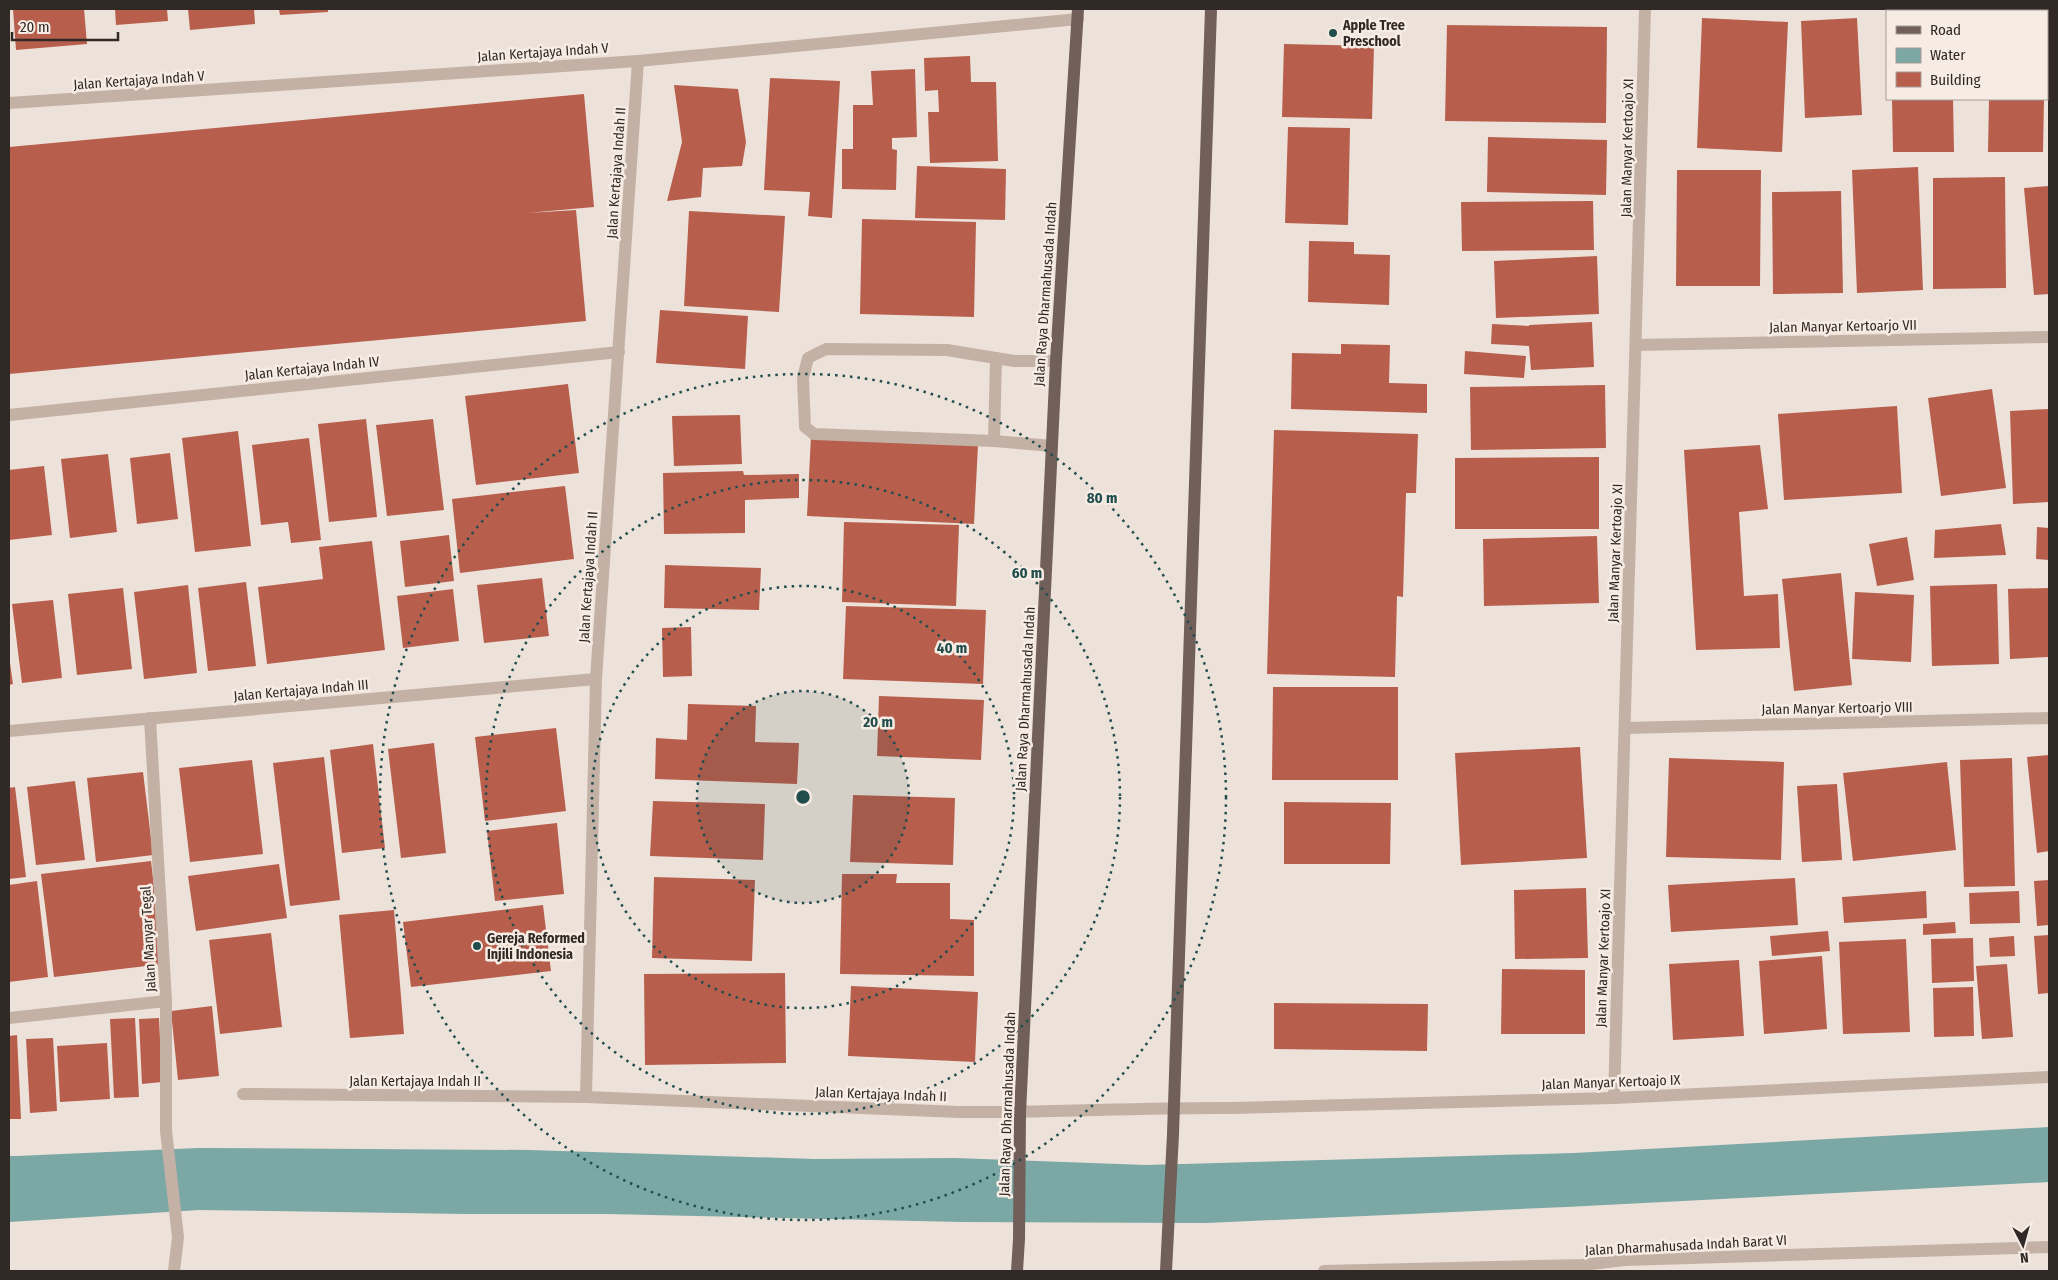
<svg xmlns="http://www.w3.org/2000/svg" width="2058" height="1280" viewBox="0 0 2058 1280" font-family="'Fira Sans Condensed',sans-serif">
<rect width="100%" height="100%" fill="#ede2d9"/>
<polygon fill="#7ba7a5" points="2049,1127 2049,1182 1566,1207 1206,1223 961,1222 607,1214 465,1214 199,1210 9,1222 9,1156 17,1156 198,1148 530,1150 815,1159 955,1158 1146,1165 1574,1153"/>
<g fill="#b75e4d">
<polygon points="13,9 84,9 87,44 16,50"/>
<polygon points="115,9 167,9 168,21 116,25"/>
<polygon points="188,9 254,9 255,24 190,30"/>
<polygon points="279,9 328,9 328,12 280,15"/>
<polygon points="1702,18 1788,22 1782,152 1697,148"/>
<polygon points="1857,18 1862,115 1805,118 1801,21"/>
<polygon points="1447,25 1607,27 1606,123 1445,121"/>
<polygon points="1284,44 1374,46 1372,119 1282,117"/>
<polygon points="970,56 971,82 996,82 998,161 930,163 928,112 939,112 938,90 925,91 924,58"/>
<polygon points="915,69 917,137 892,138 892,149 897,150 896,190 842,189 842,149 853,149 853,105 873,105 871,71"/>
<polygon points="770,78 840,81 832,218 808,216 810,192 764,190"/>
<polygon points="674,85 738,89 746,142 742,166 703,168 701,197 667,201 682,142"/>
<polygon points="584,94 594,207 527,213 576,210 586,321 9,374 9,147"/>
<polygon points="1892,99 1953,99 1954,152 1893,152"/>
<polygon points="1989,99 2044,99 2043,152 1988,152"/>
<polygon points="1288,127 1350,128 1348,225 1285,223"/>
<polygon points="1488,137 1607,140 1606,195 1487,192"/>
<polygon points="917,166 1006,169 1005,220 915,218"/>
<polygon points="1918,167 1923,290 1857,293 1852,170"/>
<polygon points="1677,170 1761,170 1760,286 1676,286"/>
<polygon points="2005,177 2006,288 1933,289 1933,178"/>
<polygon points="2049,186 2049,294 2034,295 2024,188"/>
<polygon points="1841,191 1843,293 1773,294 1772,192"/>
<polygon points="1593,201 1594,250 1462,251 1461,202"/>
<polygon points="689,211 785,216 779,312 684,306"/>
<polygon points="862,219 976,222 974,317 860,314"/>
<polygon points="1309,241 1354,242 1354,254 1390,255 1389,305 1308,302"/>
<polygon points="1597,256 1599,314 1496,318 1494,261"/>
<polygon points="660,310 748,316 745,369 656,363"/>
<polygon points="1592,322 1594,367 1531,370 1529,346 1491,344 1492,324 1529,326 1529,325"/>
<polygon points="1341,344 1390,345 1389,383 1427,384 1427,413 1291,409 1292,353 1341,354"/>
<polygon points="1465,351 1526,356 1524,378 1464,374"/>
<polygon points="568,384 579,473 476,485 465,396"/>
<polygon points="1605,385 1606,448 1471,450 1470,387"/>
<polygon points="1992,389 2006,488 1941,496 1928,398"/>
<polygon points="1897,406 1902,493 1784,500 1778,414"/>
<polygon points="2049,409 2049,502 2013,504 2010,411"/>
<polygon points="740,415 742,464 674,466 672,416"/>
<polygon points="366,419 377,517 329,522 318,424"/>
<polygon points="433,419 444,510 387,516 376,425"/>
<polygon points="1274,430 1418,434 1416,493 1406,493 1403,597 1397,596 1395,677 1267,674"/>
<polygon points="238,431 251,546 195,552 182,438"/>
<polygon points="811,436 978,445 974,524 807,516"/>
<polygon points="309,438 321,540 291,543 288,522 261,525 252,445"/>
<polygon points="1760,445 1768,509 1739,512 1744,596 1778,594 1780,648 1696,650 1684,450"/>
<polygon points="170,453 178,519 137,524 130,458"/>
<polygon points="108,454 117,532 70,538 61,459"/>
<polygon points="1599,457 1599,529 1455,529 1455,458"/>
<polygon points="44,466 52,535 9,540 9,470"/>
<polygon points="743,471 744,475 799,474 799,498 745,500 745,533 664,534 663,473"/>
<polygon points="565,486 574,559 460,573 452,499"/>
<polygon points="844,522 959,525 956,606 842,602"/>
<polygon points="2001,524 2006,555 1934,558 1935,530"/>
<polygon points="2037,527 2049,528 2049,560 2036,559"/>
<polygon points="449,535 454,581 405,587 400,541"/>
<polygon points="1597,536 1599,603 1484,606 1483,539"/>
<polygon points="1907,537 1914,580 1877,586 1869,544"/>
<polygon points="372,541 385,650 267,664 258,587 323,579 319,547"/>
<polygon points="665,565 761,568 759,610 664,608"/>
<polygon points="1841,573 1852,685 1794,691 1782,579"/>
<polygon points="542,578 549,636 484,643 477,585"/>
<polygon points="246,582 256,666 208,671 198,588"/>
<polygon points="1997,584 1999,664 1932,666 1930,586"/>
<polygon points="188,585 197,673 144,679 134,592"/>
<polygon points="123,588 132,669 77,675 68,594"/>
<polygon points="2049,588 2049,657 2010,659 2008,589"/>
<polygon points="453,589 459,641 403,648 397,596"/>
<polygon points="1855,592 1914,595 1911,662 1852,659"/>
<polygon points="53,600 62,678 22,683 12,604"/>
<polygon points="846,606 986,610 983,684 843,679"/>
<polygon points="691,627 692,676 663,677 662,628"/>
<polygon points="9,656 13,684 9,685"/>
<polygon points="1273,687 1398,687 1398,780 1272,780"/>
<polygon points="879,696 984,700 981,760 877,756"/>
<polygon points="688,704 756,706 755,742 799,743 797,784 655,779 656,738 687,740"/>
<polygon points="556,728 566,811 485,821 475,737"/>
<polygon points="434,743 446,853 401,858 388,749"/>
<polygon points="373,744 385,848 342,853 330,750"/>
<polygon points="1580,747 1587,858 1461,865 1455,753"/>
<polygon points="2049,755 2049,851 2037,853 2027,757"/>
<polygon points="324,757 340,900 290,906 273,763"/>
<polygon points="1669,758 1784,762 1781,860 1666,857"/>
<polygon points="2012,758 2015,886 1964,887 1960,760"/>
<polygon points="252,760 263,854 190,862 179,768"/>
<polygon points="1947,762 1956,850 1853,861 1843,773"/>
<polygon points="143,772 153,855 96,862 87,778"/>
<polygon points="75,781 85,860 36,865 27,787"/>
<polygon points="1837,784 1842,860 1802,862 1797,786"/>
<polygon points="15,787 26,877 9,879 9,788"/>
<polygon points="853,795 955,798 953,865 850,862"/>
<polygon points="653,801 765,804 763,860 650,856"/>
<polygon points="1284,802 1391,803 1390,864 1284,864"/>
<polygon points="557,823 564,894 495,901 487,831"/>
<polygon points="151,861 163,964 54,977 41,874"/>
<polygon points="279,864 287,918 196,931 188,876"/>
<polygon points="842,874 897,874 896,883 950,883 950,919 974,920 974,976 840,974"/>
<polygon points="654,877 755,880 752,961 652,958"/>
<polygon points="1795,878 1798,925 1671,932 1668,885"/>
<polygon points="2049,880 2049,925 2037,926 2034,881"/>
<polygon points="37,881 48,977 9,982 9,885"/>
<polygon points="1586,888 1588,958 1515,959 1514,890"/>
<polygon points="1926,891 1927,918 1844,923 1842,897"/>
<polygon points="2019,891 2020,923 1970,924 1969,893"/>
<polygon points="543,905 551,971 411,987 403,922"/>
<polygon points="394,910 404,1034 350,1038 339,915"/>
<polygon points="1955,922 1956,933 1923,935 1923,924"/>
<polygon points="1828,931 1830,951 1772,956 1770,936"/>
<polygon points="271,933 282,1027 220,1034 209,940"/>
<polygon points="2049,935 2049,993 2038,994 2034,936"/>
<polygon points="2014,936 2015,956 1990,957 1989,938"/>
<polygon points="1973,938 1974,981 1932,983 1931,939"/>
<polygon points="1906,939 1910,1032 1843,1034 1839,942"/>
<polygon points="1822,956 1827,1029 1764,1034 1759,961"/>
<polygon points="1739,960 1744,1036 1673,1040 1669,964"/>
<polygon points="2007,964 2013,1037 1982,1039 1976,966"/>
<polygon points="1502,969 1585,970 1585,1034 1501,1034"/>
<polygon points="785,973 786,1063 645,1065 644,974"/>
<polygon points="851,986 978,992 975,1062 848,1056"/>
<polygon points="1973,987 1974,1036 1934,1037 1933,988"/>
<polygon points="1274,1003 1428,1004 1427,1051 1274,1049"/>
<polygon points="212,1006 219,1076 178,1080 171,1011"/>
<polygon points="135,1018 139,1097 114,1098 110,1019"/>
<polygon points="159,1018 162,1082 142,1084 139,1019"/>
<polygon points="17,1035 21,1119 9,1119 9,1036"/>
<polygon points="53,1038 57,1111 30,1113 26,1039"/>
<polygon points="107,1043 110,1099 60,1102 57,1046"/>
</g>
<g fill="none" stroke-linecap="round" stroke-linejoin="round">
<g stroke="#c4b1a6" stroke-width="12">
<polyline points="994,441 996,358"/>
<polyline points="1052,446 994,441 814,434 805,427 803,378 808,358 826,349 947,350 1014,361 1056,361"/>
</g>
<g stroke="#c4b1a6" stroke-width="12">
<polyline points="9,103 638,61 1078,19"/>
<polyline points="1637,345 2049,337"/>
<polyline points="9,415 619,352"/>
<polyline points="1625,728 2049,718"/>
<polyline points="9,731 596,679"/>
<polyline points="166,1001 166,1131 178,1237 174,1271"/>
<polyline points="9,1018 166,1001 150,718"/>
<path d="M243,1094L586,1097L959,1112C1051,1113 1142,1107 1233,1108L1614,1098L2049,1077"/>
<polyline points="586,1097 596,679 638,61"/>
<polyline points="1614,1098 1645,9"/>
<polyline points="1324,1271 1582,1265 1625,1260 2049,1247"/>
</g>
<g stroke="#715f59" stroke-width="12">
<polyline points="1017,1271 1019,1239 1020,1113 1056,361 1078,9"/>
<polyline points="1166,1271 1173,1134 1211,9"/>
</g>
</g>
<circle cx="803" cy="797" r="106" fill="#214d4d" fill-opacity=".12"/>
<g fill="none" stroke="#214d4d" stroke-width="2.5" stroke-dasharray="2.5 5">
<circle cx="803" cy="797" r="106"/>
<circle cx="803" cy="797" r="211"/>
<circle cx="803" cy="797" r="317"/>
<circle cx="803" cy="797" r="423"/>
</g>
<g fill="#214d4d" stroke="#f6ece4" stroke-width="2">
<circle cx="1333" cy="33" r="5"/>
<circle cx="477" cy="946" r="5"/>
</g>
<g text-anchor="middle" stroke-width="5" stroke-linejoin="round" paint-order="stroke">
<g font-size="14" font-weight="bold" fill="#312926" stroke="#f6ece4" text-anchor="start">
<text x="1343" y="30">Apple Tree<tspan x="1343" dy="16">Preschool</tspan></text>
<text x="487" y="943">Gereja Reformed<tspan x="487" dy="16">Injili Indonesia</tspan></text>
</g>
<g font-size="14" fill="#312926" stroke="#f6ece4">
<text transform="translate(543 52) rotate(-4)" y="5">Jalan Kertajaya Indah V</text>
<text transform="translate(139 80) rotate(-4)" y="5">Jalan Kertajaya Indah V</text>
<text transform="translate(1627 148) rotate(-89)" y="5">Jalan Manyar Kertoajo XI</text>
<text transform="translate(616 173) rotate(-86)" y="5">Jalan Kertajaya Indah II</text>
<text transform="translate(1045 294) rotate(-86)" y="5">Jalan Raya Dharmahusada Indah</text>
<text transform="translate(1843 326) rotate(-1)" y="5">Jalan Manyar Kertoarjo VII</text>
<text transform="translate(312 368) rotate(-6)" y="5">Jalan Kertajaya Indah IV</text>
<text transform="translate(1615 553) rotate(-88)" y="5">Jalan Manyar Kertoajo XI</text>
<text transform="translate(588 577) rotate(-86)" y="5">Jalan Kertajaya Indah II</text>
<text transform="translate(301 690) rotate(-5)" y="5">Jalan Kertajaya Indah III</text>
<text transform="translate(1025 699) rotate(-87)" y="5">Jalan Raya Dharmahusada Indah</text>
<text transform="translate(1837 708) rotate(-1)" y="5">Jalan Manyar Kertoarjo VIII</text>
<text transform="translate(148 939) rotate(-93)" y="5">Jalan Manyar Tegal</text>
<text transform="translate(1603 958) rotate(-88)" y="5">Jalan Manyar Kertoajo XI</text>
<text x="415" y="1086">Jalan Kertajaya Indah II</text>
<text transform="translate(1611 1082) rotate(-2)" y="5">Jalan Manyar Kertoajo IX</text>
<text transform="translate(881 1094) rotate(2)" y="5">Jalan Kertajaya Indah II</text>
<text transform="translate(1007 1104) rotate(-88)" y="5">Jalan Raya Dharmahusada Indah</text>
<text transform="translate(1686 1245) rotate(-3)" y="5">Jalan Dharmahusada Indah Barat VI</text>
</g>
</g>
<circle cx="803" cy="797" r="8" fill="#214d4d" stroke="#f6ece4" stroke-width="2.5"/>
<g font-size="15" text-anchor="middle" font-weight="bold" fill="#214d4d" stroke="#f6ece4" stroke-width="5" stroke-linejoin="round" paint-order="stroke">
<text x="1102" y="503">80 m</text>
<text x="1027" y="578">60 m</text>
<text x="952" y="653">40 m</text>
<text x="878" y="727">20 m</text>
</g>
<rect width="2058" height="1280" fill="none" stroke="#312926" stroke-width="20"/>
<rect x="1886" y="10" width="162" height="90" fill="#f6ece4" stroke="#a79e98"/>
<rect x="1896" y="26" width="25" height="8" fill="#715f59" stroke="#a79e98"/>
<text x="1930" y="35" font-size="15" fill="#312926">Road</text>
<rect x="1896" y="48" width="25" height="15" fill="#7ba7a5" stroke="#a79e98"/>
<text x="1930" y="60" font-size="15" fill="#312926">Water</text>
<rect x="1896" y="72" width="25" height="15" fill="#b75e4d" stroke="#a79e98"/>
<text x="1930" y="85" font-size="15" fill="#312926">Building</text>
<g transform="translate(2023 1245) rotate(174)" stroke="#f6ece4" stroke-width="4" paint-order="stroke">
<path d="M0-4L9 19L0 12L-9 19Z" fill="#312926"/>
<text y="-8" font-size="14" font-weight="bold" text-anchor="middle" fill="#312926">N</text>
</g>
<path d="M12 32v8h106v-8" fill="none" stroke="#312926" stroke-width="2.5"/>
<text x="20" y="32" font-size="15" fill="#312926" stroke="#f6ece4" stroke-width="4" paint-order="stroke">20 m</text>
</svg>
